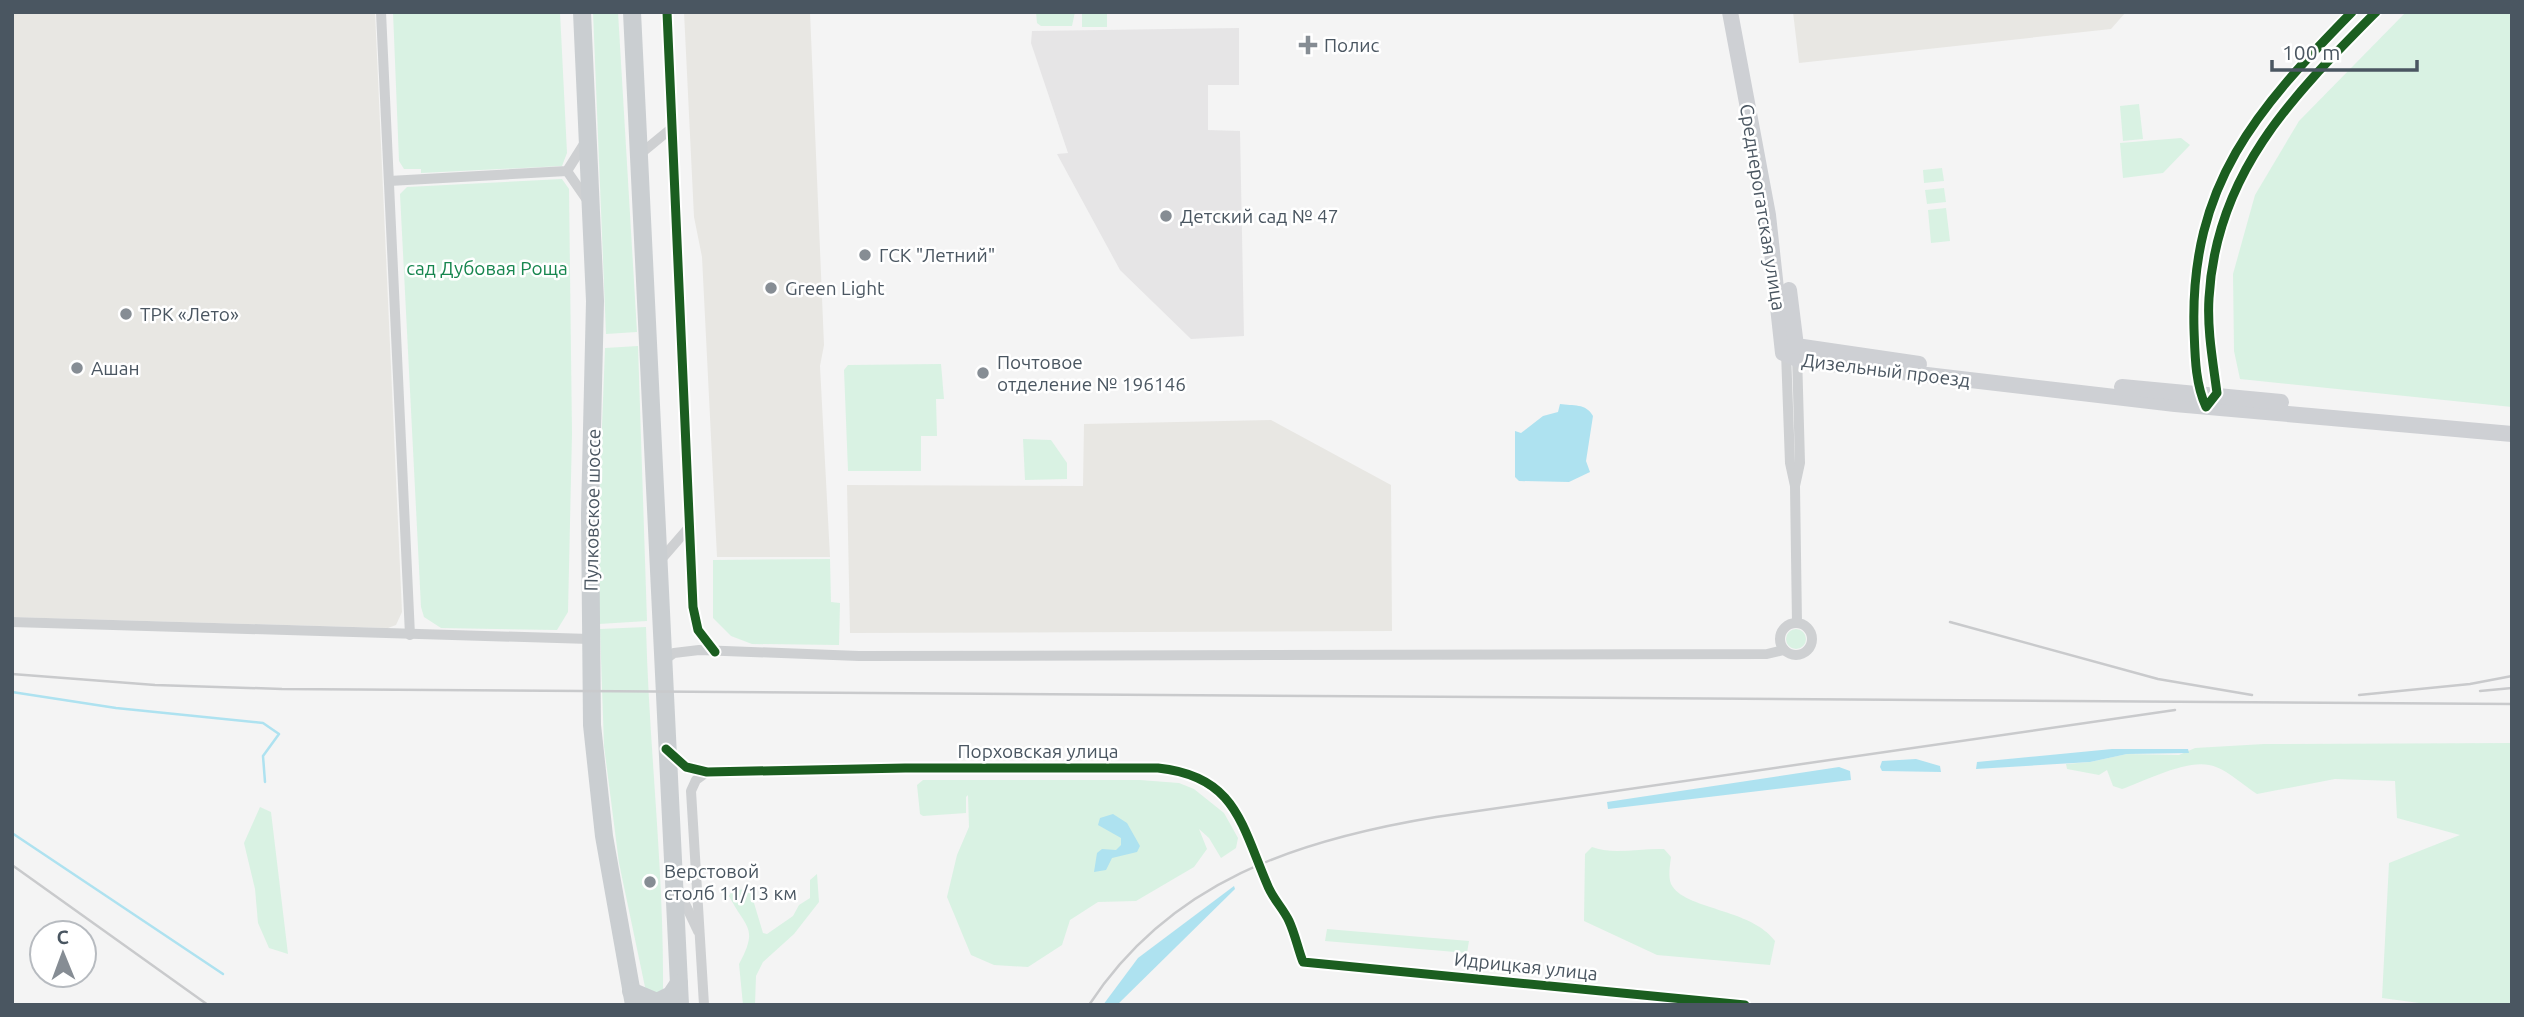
<svg xmlns="http://www.w3.org/2000/svg" width="2524" height="1017" viewBox="0 0 2524 1017" font-family="Ubuntu,sans-serif">
<rect width="100%" height="100%" fill="#f4f4f4"/>
<g fill="#e8e7e3">
<polygon points="12,12 375,12 402,612 396,625 388,628 12,617"/>
<polygon points="684,12 810,12 824,345 820,366 830,557 717,557 702,257 694,217"/>
<polygon points="1793,12 2126,12 2111,29 1799,63"/>
<polygon points="1271,420 1391,485 1392,631 850,633 847,485 1083,486 1084,424"/>
</g>
<polygon fill="#e6e5e6" points="1239,28 1239,85 1208,85 1208,130 1240,131 1244,336 1191,339 1120,270 1057,154 1068,153 1031,43 1032,31"/>
<g fill="#d9f2e3">
<polygon points="393,12 560,12 567,153 562,166 421,173 421,169 404,169 399,161"/>
<polygon points="593,12 618,12 637,332 606,334"/>
<polygon points="1036,12 1075,12 1072,26 1041,26 1037,23"/>
<rect x="1082" y="12" width="25" height="15"/>
<polygon points="2406,12 2512,12 2512,407 2240,379 2234,351 2233,274 2255,195 2299,121"/>
<polygon points="2139,104 2143,139 2123,141 2120,106"/>
<polygon points="2181,138 2190,145 2163,173 2123,178 2120,143"/>
<polygon points="1942,168 1944,181 1924,183 1923,170"/>
<polygon points="562,179 569,189 572,434 568,612 557,630 441,628 424,617 421,607 400,194 407,187"/>
<polygon points="1944,188 1946,202 1927,204 1925,190"/>
<polygon points="1946,208 1950,241 1931,243 1928,210"/>
<polygon points="638,346 647,621 599,624 598,531 605,348"/>
<polygon points="941,364 944,399 936,399 937,436 921,436 921,471 848,471 844,370 848,365"/>
<polygon points="1023,439 1051,440 1067,463 1067,479 1025,480"/>
<polygon points="830,559 831,602 840,603 839,645 752,644 731,636 713,618 713,560"/>
<path d="M646,627C649,748 664,868 663,989L660,993H648L645,987L619,863L604,746L600,629Z"/>
<circle cx="1796" cy="639" r="10"/>
<path d="M2512,743V1005H2434L2382,998L2389,863L2460,835L2397,818L2395,781L2335,779L2257,794C2244,786 2230,772 2216,767C2191,756 2146,781 2122,789L2113,786L2107,770L2099,775L2067,769L2066,764L2090,762L2127,754L2179,755L2195,748L2264,744Z"/>
<polygon points="923,780 1140,780 1179,783 1194,789 1224,813 1238,838 1236,848 1221,858 1209,838 1199,829 1207,849 1194,867 1136,901 1098,902 1070,920 1062,945 1028,967 994,965 971,955 947,897 957,855 969,827 968,795 966,797 966,813 923,816 920,814 917,785"/>
<polygon points="260,807 271,812 288,954 269,948 258,923 255,889 244,843"/>
<path d="M1592,847C1611,855 1642,848 1664,849L1671,857C1670,865 1668,876 1671,884C1684,910 1751,908 1775,941L1770,965L1657,955L1584,921L1585,854Z"/>
<path d="M817,874L819,902L794,934L763,962L756,976L755,1005H743L739,964C759,927 746,929 729,896L732,891L745,889L751,893L763,933L767,934L793,916L799,905L810,898V880Z"/>
<polygon points="1327,929 1469,941 1467,953 1325,941"/>
</g>
<g fill="#aee2f0">
<path d="M1560,404C1573,406 1586,403 1593,416L1586,461L1590,472L1569,482L1519,481L1515,477V431L1521,433L1543,416L1558,412Z"/>
<polygon points="2112,749 2188,749 2189,753 2127,754 2090,762 1976,769 1977,762"/>
<polygon points="1916,759 1940,766 1941,772 1882,771 1880,767 1882,761"/>
<polygon points="1839,767 1850,771 1851,780 1608,809 1607,802"/>
<polygon points="1113,814 1127,823 1140,846 1137,852 1112,858 1106,870 1094,872 1097,853 1102,849 1116,850 1121,845 1121,838 1098,825 1100,818"/>
<polygon points="1234,886 1235,889 1117,1005 1103,1005 1138,958"/>
</g>
<g fill="none" stroke-linecap="round" stroke-linejoin="round">
<g stroke="#aee2f0" stroke-width="2.5">
<polyline points="12,692 116,708 263,723 279,734 263,756 265,782"/>
<polyline points="12,833 223,974"/>
</g>
<g stroke="#ced0d2" stroke-width="10">
<polyline points="381,12 410,635"/>
<polyline points="667,12 693,607 698,630 715,652"/>
<polyline points="639,155 673,127"/>
<polyline points="567,171 587,200"/>
<polyline points="389,181 567,171 584,144"/>
<polyline points="1786,352 1790,463 1795,486"/>
<polyline points="1797,354 1800,463 1795,486 1797,623"/>
<path d="M2203,399C2193,378 2195,348 2194,325C2190,183 2259,107 2352,12"/>
<path d="M2211,400L2217,393C2213,362 2207,330 2209,298C2216,172 2293,96 2376,12"/>
<polyline points="658,563 691,525"/>
<polyline points="12,622 590,639"/>
<circle cx="1796" cy="639" r="16"/>
<polyline points="663,661 674,653 699,650 859,656 1767,654 1784,650"/>
<path d="M668,751L686,767L707,772L905,768H1158C1235,776 1241,823 1267,884C1272,898 1283,908 1289,921C1295,934 1298,949 1303,962L1745,1005"/>
<polyline points="678,889 698,931"/>
<polyline points="704,1005 691,791 696,780 707,772"/>
</g>
<g stroke="#ced0d4" stroke-width="16">
<polyline points="1730,12 1768,215 1783,353 1797,359 1825,363 2175,404 2512,434"/>
<polyline points="1789,290 1796,346 1919,364"/>
<polyline points="2122,387 2281,402"/>
</g>
<g stroke="#caced1" stroke-width="18">
<polyline points="582,12 595,301 590,514 592,725 604,836 634,1005"/>
<polyline points="632,12 680,1005"/>
<polyline points="631,991 657,1002 671,995 679,983"/>
</g>
<g stroke="#c9cacc" stroke-width="2.5">
<polyline points="1950,622 2158,679 2252,695"/>
<polyline points="12,674 155,685 282,689 2512,704"/>
<polyline points="2480,691 2512,688"/>
<polyline points="2359,695 2470,684 2512,676"/>
<polyline points="12,865 208,1005"/>
<path d="M1089,1005C1170,881 1297,840 1436,817L2175,710"/>
</g>
<g stroke="#fff" stroke-width="13">
<g id="cycleway">
<polyline points="667,12 693,607 698,630 715,652"/>
<path d="M2352,12C2257,109 2190,184 2194,329C2195,355 2195,383 2206,407L2217,393C2213,362 2207,330 2209,298C2216,172 2293,96 2376,12"/>
<path d="M666,749L686,767L707,772L905,768H1158C1235,776 1241,823 1267,884C1272,898 1283,908 1289,921C1295,934 1298,949 1303,962L1745,1005"/>
</g>
</g>
<use href="#cycleway" stroke="#1b5e20" stroke-width="9"/>
</g>
<g fill="#868d94" stroke="#fff" stroke-width="2.5">
<path d="M1304.5 34.5h7v7h7v7h-7v7h-7v-7h-7v-7h7z"/>
<circle cx="1166" cy="216" r="7"/>
<circle cx="865" cy="255" r="7"/>
<circle cx="771" cy="288" r="7"/>
<circle cx="126" cy="314" r="7"/>
<circle cx="77" cy="368" r="7"/>
<circle cx="983" cy="373" r="7"/>
<circle cx="650" cy="882" r="7"/>
</g>
<g text-anchor="middle" stroke-width="5" stroke-linejoin="round" paint-order="stroke">
<g font-size="19" fill="#4a5661" stroke="#fff" text-anchor="start">
<text x="1324" y="52">Полис</text>
<text x="1180" y="223">Детский сад № 47</text>
<text x="879" y="262">ГСК "Летний"</text>
<text x="785" y="295">Green Light</text>
<text x="140" y="321">ТРК «Лето»</text>
<text x="997" y="369">Почтовое<tspan x="997" dy="22">отделение № 196146</tspan></text>
<text x="91" y="375">Ашан</text>
<text x="664" y="878">Верстовой<tspan x="664" dy="22">столб 11/13 км</tspan></text>
</g>
<g font-size="19" fill="#4a5661" stroke="#fff">
<text transform="translate(1763 207) rotate(81)" y="7">Среднерогатская улица</text>
<text transform="translate(1886 370) rotate(7)" y="7">Дизельный проезд</text>
<text transform="translate(592 510) rotate(-89)" y="7">Пулковское шоссе</text>
<text x="1038" y="758">Порховская улица</text>
<text transform="translate(1526 966) rotate(6)" y="7">Идрицкая улица</text>
</g>
<g font-size="19" fill="#17864f" stroke="#fff">
<text x="487" y="275">сад Дубовая Роща</text>
</g>
</g>
<rect width="2524" height="1017" fill="none" stroke="#4a5661" stroke-width="28"/>
<g transform="translate(63 954) rotate(359)"><circle r="33" fill="#ffffff" stroke="#b7bbc0" stroke-width="2"/>
<path d="M0-5L12 26L0 18L-12 26Z" fill="#868d94"/>
<text y="-10" font-size="19" font-weight="bold" text-anchor="middle" fill="#4a5661">С</text>
</g>
<path d="M2272 60v10h145v-10" fill="none" stroke="#4a5661" stroke-width="3.5"/>
<text x="2282" y="60" font-size="21" fill="#4a5661" stroke="#ffffff" stroke-width="5" paint-order="stroke">100 m</text>
</svg>
